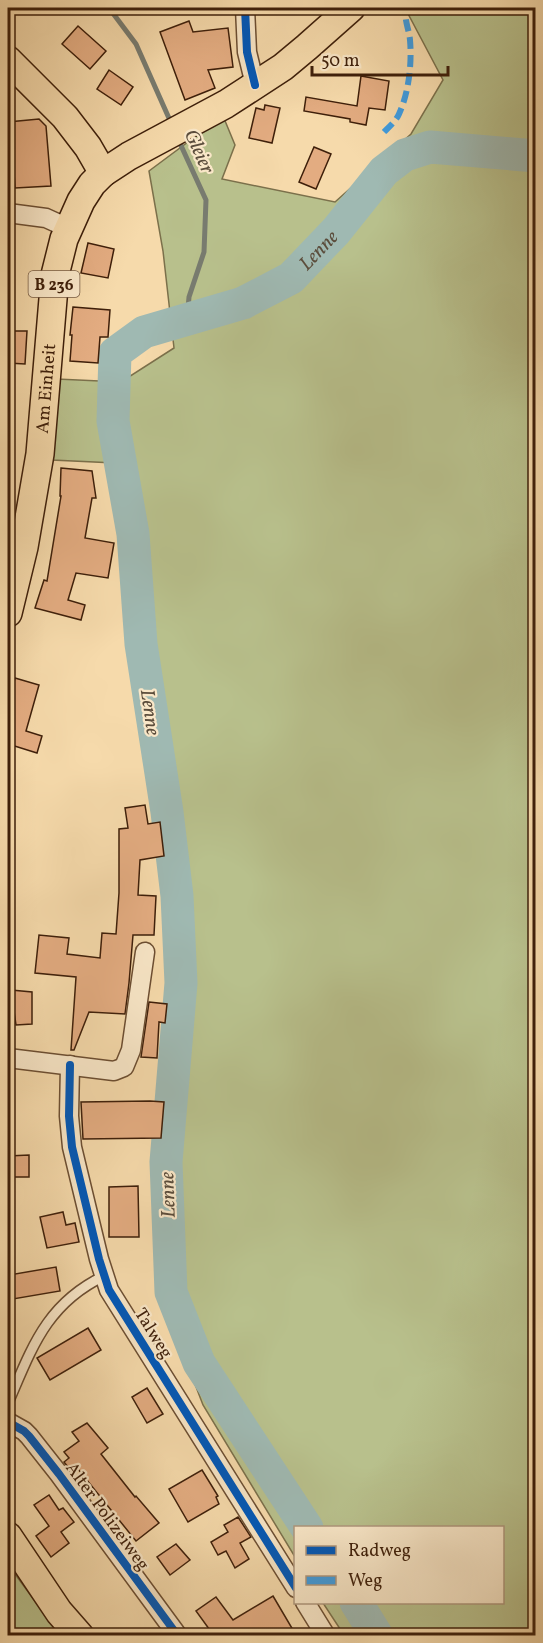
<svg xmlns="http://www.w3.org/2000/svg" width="543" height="1643" viewBox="0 0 543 1643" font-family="Vollkorn,serif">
<rect width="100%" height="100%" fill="#f6daab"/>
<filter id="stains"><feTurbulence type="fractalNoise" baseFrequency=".00333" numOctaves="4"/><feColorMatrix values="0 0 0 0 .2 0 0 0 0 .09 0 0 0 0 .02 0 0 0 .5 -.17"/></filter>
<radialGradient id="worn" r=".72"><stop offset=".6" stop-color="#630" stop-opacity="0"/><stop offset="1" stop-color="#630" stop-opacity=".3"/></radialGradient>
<g fill="#b8c08c" stroke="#7b704b" stroke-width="1.5">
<polygon points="405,8 535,8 535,1635 344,1635 323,1603 502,1602 502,1528 296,1528 295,1557 203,1405 160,1293 161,1212 194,965 174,783 146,662 136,464 52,460 57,379 121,382 174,348 163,251 149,171 223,116 235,145 222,179 335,202 411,134 443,80"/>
<polygon points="15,1574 60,1635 8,1635 8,1579"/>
</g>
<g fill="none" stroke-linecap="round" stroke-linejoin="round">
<g stroke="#787b6f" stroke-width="5">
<polyline points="109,8 136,44 172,125"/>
<polyline points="178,139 206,200 204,252 189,297 187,320"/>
</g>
<g stroke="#9fb9b2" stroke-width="33">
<path id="s1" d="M307,1528L199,1363L171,1292L166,1162L181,983L177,896L167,812L141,644L133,534L113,421L115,353L144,332L243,303L291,278L336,231L384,171L405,155L430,147L536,156"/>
<polyline points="356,1602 377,1636"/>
</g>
</g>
<g fill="#e3ac81" stroke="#3e1f0a" stroke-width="1.5">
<polygon points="189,21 193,32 228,28 233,67 208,70 215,88 185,100 160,32"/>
<polygon points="78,26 106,51 90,69 62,44"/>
<polygon points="109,70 133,87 121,105 97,89"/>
<polygon points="361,76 389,81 385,110 369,108 366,125 350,122 350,119 304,111 306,97 357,106"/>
<polygon points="265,105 280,108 272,143 249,138 256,108 264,110"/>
<polygon points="39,119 46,126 51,186 15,188 13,158 8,159 8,122"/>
<polygon points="314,147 331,154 316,189 299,182"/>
<polygon points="88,243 114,249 108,278 81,273"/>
<polygon points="73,307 110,310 108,337 100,337 98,363 70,361 72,335 70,335"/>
<polygon points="8,331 27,331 25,364 8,363"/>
<polygon points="61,468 92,471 96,498 92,498 85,538 114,543 108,578 76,573 68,600 85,605 81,620 35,608 44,580 47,581 61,496 60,496"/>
<polygon points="15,678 39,685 26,731 42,736 37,753 8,744 8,706"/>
<polygon points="145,805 148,824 160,822 164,856 140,860 138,895 156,896 154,935 133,935 129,983 125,1014 89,1012 74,1050 71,1050 76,977 35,973 39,935 69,938 67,954 100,958 102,933 116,934 119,893 119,829 128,828 125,808"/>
<polygon points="11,990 32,992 32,1024 16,1025"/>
<polygon points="149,1002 167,1004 165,1023 159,1022 157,1058 141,1057"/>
<polygon points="150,1101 164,1102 161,1138 83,1139 81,1102"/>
<polygon points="29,1155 29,1177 8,1177 8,1156"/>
<polygon points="138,1186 139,1237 109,1237 109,1187"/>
<polygon points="63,1212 66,1225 75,1223 79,1242 47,1248 40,1217"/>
<polygon points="56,1267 60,1291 13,1299 9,1275"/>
<polygon points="88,1328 101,1350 50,1380 37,1358"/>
<polygon points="147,1388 163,1414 147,1423 132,1397"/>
<polygon points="87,1423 108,1448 101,1454 135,1497 136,1496 159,1523 136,1541 78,1469 73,1473 64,1462 69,1458 64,1452 79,1441 72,1432"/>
<polygon points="202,1470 218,1496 216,1497 219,1504 188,1522 169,1489"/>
<polygon points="49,1495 59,1510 63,1508 74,1522 61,1532 69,1543 51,1557 36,1536 49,1526 34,1505"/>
<polygon points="238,1517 251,1537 240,1543 249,1559 235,1568 226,1551 218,1555 211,1542 228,1532 224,1525"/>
<polygon points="176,1544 190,1560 170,1575 157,1557"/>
<polygon points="273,1596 296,1635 207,1635 212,1633 196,1611 216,1597 233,1620"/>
</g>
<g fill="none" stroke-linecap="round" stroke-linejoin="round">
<g stroke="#6c4e32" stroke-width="12">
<path id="lane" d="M8,1403C32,1348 46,1304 104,1276"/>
</g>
<g stroke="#6c4e32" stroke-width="21">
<g id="street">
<polyline points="245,8 247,52 255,85"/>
<polyline points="8,213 46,218 68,228"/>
<polyline points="8,1058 114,1071 124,1067 131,1050 145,952"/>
<polyline points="70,1065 69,1116 72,1147 99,1259 109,1290 296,1588"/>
<polyline points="8,1422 24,1431 29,1436 59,1474 178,1636"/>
<polyline points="305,1602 326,1636"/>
</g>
</g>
<g stroke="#3e1f0a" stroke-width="30">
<g id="primary">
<polyline points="8,60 65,117 88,147 103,173"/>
<path id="s2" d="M8,613L24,547L40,454L55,275L64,239L81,201L92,184L103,173L129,156L226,104L283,67L307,47L351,8"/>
<polyline points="8,1536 59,1612 80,1636"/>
</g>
</g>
<use href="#lane" stroke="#f9e7c8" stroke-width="9"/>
<use href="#street" stroke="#f9e7c8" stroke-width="18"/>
<use href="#primary" stroke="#f6daab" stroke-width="27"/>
<path stroke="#3f9bde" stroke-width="6" stroke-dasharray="12 6" stroke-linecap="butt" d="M384,132C389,127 396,121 399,114C409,92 412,63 410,40C409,28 403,19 407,8"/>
<g stroke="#f9e7c8" stroke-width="11">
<g id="cycleway">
<polyline points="245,8 247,52 255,85"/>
<polyline points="70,1065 69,1116 72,1147 99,1259 109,1290 296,1588"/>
<polyline points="8,1422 24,1431 29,1436 59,1474 178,1636"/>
</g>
</g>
<use href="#cycleway" stroke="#0057b8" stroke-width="8"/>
</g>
<g text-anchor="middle" stroke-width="4.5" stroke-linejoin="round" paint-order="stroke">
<rect fill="#f9e7c8" stroke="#765b43" stroke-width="1.5" x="28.5" y="271" width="51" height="26" rx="4.5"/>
<g font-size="16" font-weight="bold" fill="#3e1f0a">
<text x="54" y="290">B 236</text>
</g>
<g font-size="18" fill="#3e1f0a" stroke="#f9e7c8">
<text dy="6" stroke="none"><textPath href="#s2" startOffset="228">Am Einheit</textPath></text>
<text transform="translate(154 1333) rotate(58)" y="6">Talweg</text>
<text transform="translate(108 1516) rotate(54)" y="6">Alter Polizeiweg</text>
</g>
<g font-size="20" font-style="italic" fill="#5b4d3c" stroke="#f9e7c8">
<text transform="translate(200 151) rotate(66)" y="7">Gleier</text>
<text dy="7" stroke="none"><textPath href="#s1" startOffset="1450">Lenne</textPath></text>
<text transform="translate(151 712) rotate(82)" y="7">Lenne</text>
<text transform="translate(167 1195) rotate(-92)" y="7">Lenne</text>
</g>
</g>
<rect width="543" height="1643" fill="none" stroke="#f6daab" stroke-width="30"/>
<rect x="9" y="9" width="525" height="1625" fill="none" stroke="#3e1f0a" stroke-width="3"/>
<rect x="15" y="15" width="513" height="1613" fill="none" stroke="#3e1f0a" stroke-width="1.5"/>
<rect x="294" y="1526" width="210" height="78" fill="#f9e7c8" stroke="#ae977c" stroke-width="1.5"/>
<rect x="306" y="1546" width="30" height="9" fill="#0057b8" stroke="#ae977c" stroke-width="1.5"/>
<text x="348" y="1556" font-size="18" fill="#3e1f0a">Radweg</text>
<rect x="306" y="1576" width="30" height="9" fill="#3f9bde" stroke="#ae977c" stroke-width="1.5"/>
<text x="348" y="1586" font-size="18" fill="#3e1f0a">Weg</text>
<path d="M312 66v9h136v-9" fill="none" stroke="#3e1f0a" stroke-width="3"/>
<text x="321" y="66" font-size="18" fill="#3e1f0a" stroke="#f9e7c8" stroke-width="4.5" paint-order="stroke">50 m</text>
<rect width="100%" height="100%" filter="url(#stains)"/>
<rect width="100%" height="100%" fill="url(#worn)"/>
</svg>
